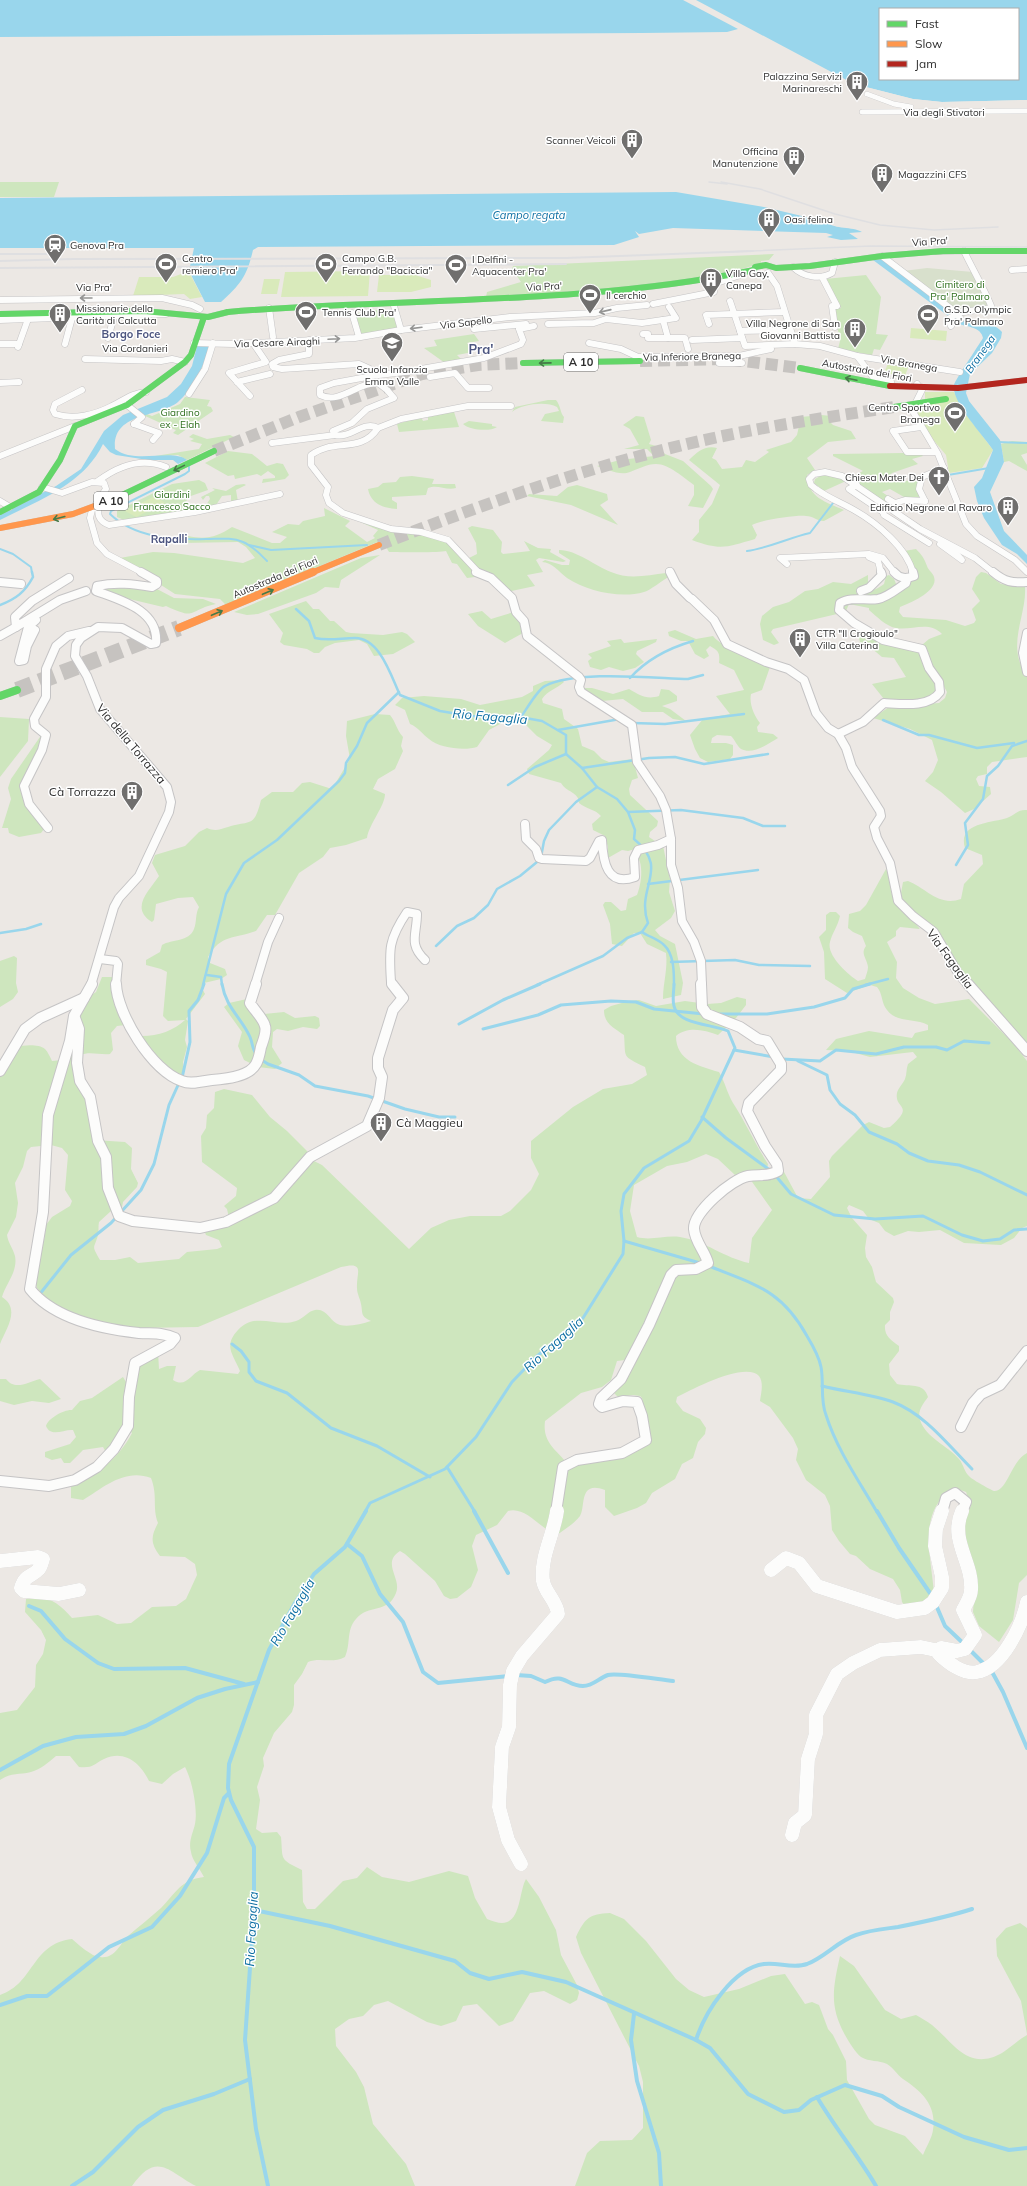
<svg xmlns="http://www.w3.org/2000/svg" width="1027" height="2186" viewBox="0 0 1027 2186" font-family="Mulish,sans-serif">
<rect width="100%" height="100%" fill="#ece8e4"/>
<g fill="#cee6be" fill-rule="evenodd">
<polygon points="0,182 59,182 54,197 0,197"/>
<polygon points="774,254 769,260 761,261 761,263 727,274 655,286 486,297 487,292 521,282 512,269 513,266"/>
<polygon points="866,275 881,297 876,334 888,335 880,350 874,349 872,355 838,349 840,341 834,308 841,308 825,279"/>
<polygon points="377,310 393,311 398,329 361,336 355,314"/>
<polygon points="474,334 479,341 467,343 473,352 457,355 461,359 445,363 424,348 437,346 434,340"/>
<polygon points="185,397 210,400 207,406 211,407 213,411 178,435 173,433 176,430 143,415 147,414 152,416 180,404"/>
<path d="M548,400H556C561,406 560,413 564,417L563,423L541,421L545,414L559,411L557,407C546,401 522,404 512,412L515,407Z"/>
<polygon points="451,412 454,412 459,427 399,432 397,424 421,417 423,421 428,420 428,417"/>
<path d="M821,415L832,416L831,423L833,425L851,431L856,439L828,442L807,458L815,470L807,475C808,498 826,502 844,510L824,521C817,521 813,516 806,516C795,515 761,520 752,525L757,535L755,539C727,547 721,551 692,540L699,532V520L712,504L720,485L689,460C697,452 705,445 717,448L712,458L716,460L722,469L742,467L746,460L755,462L769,452L766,450L791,442L797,435L801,417Z"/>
<path d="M636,416L644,417L651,440L649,444L656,446L665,454L683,461L711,486L713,489L703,508L688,506L694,495V485C684,478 669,464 656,464C647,464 638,469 630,472C620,476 606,469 597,466L620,460L654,456L647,449H624L639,445L630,429L623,425Z"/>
<path d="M469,421L492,424V426L497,427C490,432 469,430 463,424Z"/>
<polygon points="193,434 207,439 230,435 234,437 187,460 178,455 149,457 199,449 202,444 190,441 194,439 189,437"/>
<polygon points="1012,441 1027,442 1027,453 1021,455 1027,465 1027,471 1009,461 1004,462 1001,444"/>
<polygon points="228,451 252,454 267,466 277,463 283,464 289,475 285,479 262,483 263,479 275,478 275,476 268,471 261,476 257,474 235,479 234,475 228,476 205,463"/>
<polygon points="904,453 921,454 923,456 912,459 918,464 892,473 889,476 897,482 914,480 918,475 921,476 922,498 904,497 890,489 882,492 895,501 888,504 850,478 863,471 833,456 833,454"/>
<polygon points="822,475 837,477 846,481 824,491 814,483 815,479"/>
<path d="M412,476L434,479L432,484H455L456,488C446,491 438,484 428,488L426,495L392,497V500L397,503V509C383,508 371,504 368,489L378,487L383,483L396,482L400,477Z"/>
<polygon points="199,480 205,483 208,490 188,497 186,502 188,512 124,520 117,517 117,511 172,484"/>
<polygon points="244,484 246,485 236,490 238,502 231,503 231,495 222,496 216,505 204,508 210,499 209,496 206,496 203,500 201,497 215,490 212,488 226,491 236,485"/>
<polygon points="577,485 607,494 608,500 600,505 618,525 571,505 527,496 529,494 557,496 568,487"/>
<path d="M324,508L350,521L345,526L367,542L375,538L373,536L378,530L356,520L443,539L483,576L467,578L457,564L452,563L446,551C440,553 399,552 389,552L383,542L380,541L226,605L220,599L175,594L161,585V579L159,577L120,558L153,552L174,553L243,563L255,558L246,547L238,542L181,543L188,536C206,540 217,537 232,527L272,543H280L287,537L272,532L288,524L299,525L303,521L325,516Z"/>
<polygon points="472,526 493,530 502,542 501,552 503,554 530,551 524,541 538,548 551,549 550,552 566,561 563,562 539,558 536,560 543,572 527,575 535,586 507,592 478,572 469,558 477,554 476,543 468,528"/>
<path d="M916,549C922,555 924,558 927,566C928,570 933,573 934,577C939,591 910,603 900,607L899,612L903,617L946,620L965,626L974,623L976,620L972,609L980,601L972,589L976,577L981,572L986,573L1001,584L1025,587C1027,616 1005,646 1027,676V757L992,762L987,767V774L978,776L976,779L979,786L990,787L991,794L974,809L965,813L941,792L925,781L933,772L938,760L932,740L910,729L873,718L889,707L939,703L945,698L947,692L929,659V653L922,645L929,639L942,634C929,620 911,631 896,628C887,627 876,616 869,610V608L849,604L846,611L841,606L843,603C870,600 900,600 917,575C914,565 911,559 904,551Z"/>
<path d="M559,550C577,550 595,566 611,572C629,580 648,575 666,573L670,576C663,580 649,591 644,592C620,599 587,591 567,578C559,572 552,562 542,562L545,560L562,565H569L570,560L559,553Z"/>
<polygon points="380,555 341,580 339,588 325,587 316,593 258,614 247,615 234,612 361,558"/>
<path d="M868,575V584L857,590L856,593C866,594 876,590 884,584L886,576L889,575L894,579L897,586L878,597H843L837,600L835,605L837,614L773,629L771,632L779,643L774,645L763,640L760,624L762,616L773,607L789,602L805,591L818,589L833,582L851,584Z"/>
<path d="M103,587L157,589L174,598L203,599L216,604C187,610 198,621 166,606L163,607L104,593Z"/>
<polygon points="306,601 313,609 319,609 330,621 334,621 346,632 351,633 383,635 402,632 407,634 415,642 393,654 374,656 367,644 359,640 335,643 325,647 319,653 314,653 307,649 284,645 280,642 283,633 269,614"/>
<polygon points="482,611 491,619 514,612 521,622 523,633 505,643 478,626 468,614"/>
<path d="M675,630L696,639L713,636C724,649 753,658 770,667L762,690L751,694C749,704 754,715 760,723L757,727L758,732L773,734L778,738C768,744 753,755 741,749C737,746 735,740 731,736L717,735L712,738L711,743H726L733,745V755L730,759L708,762L700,758L695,749L690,735L703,719L730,714L716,696L744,690L734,670L719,663C720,653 719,651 710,646L706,650L709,656L704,659L695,654L688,641H681L669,636L668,632Z"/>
<polygon points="862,631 918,652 936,686 936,692 934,696 912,701 900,699 893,702 884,699 872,684 906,677 894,658 882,657 870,647 860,642 858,634"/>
<polygon points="621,639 624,643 657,639 656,642 637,651 636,654 644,662 635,668 623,671 609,667 601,670 590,667 588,661 592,658 588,654 611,646 607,641"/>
<path d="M562,680L564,682C557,689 548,690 542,699L543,703L562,709L564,719L578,729L582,746L594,751L602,759L609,762L633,759L638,778L632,780L629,789L630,795L658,821L657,826L650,832L649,837L658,843L628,851L622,850L608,858V847L605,836L593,830L592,824L601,816C595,809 586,809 579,803C579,792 566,792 561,783L529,774L527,769L549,750L552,745L537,736L523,722L511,718L489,730L477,747C464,751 439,748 429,739C422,734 418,727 410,724L405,710L395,705L402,698L424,696L461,699L480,705L522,697L533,691V686L545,681Z"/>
<path d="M581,688H592L613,694L629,689C640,695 646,700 659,696L661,689L669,690L677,696V701L662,706L670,709L686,721L673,719L663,712H642L623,699L602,701Z"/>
<path d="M375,714L390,715C396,722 396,729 403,737L401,746L403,751L395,769L378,779L373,789L385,794C385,806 369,824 367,838L346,845L330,848L323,857L299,873L275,915H267L256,931C234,939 221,934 208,957L210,963L225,969L227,975L221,979L204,983L202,988L205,994L186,1019L188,1021L185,1040L187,1047L183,1062L184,1078L182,1079L159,1060L139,1036C155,1037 174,1031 185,1020L168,1021L163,1016L167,972L161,969L146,965V960L160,952L162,945C172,939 189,942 194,929C197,922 195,914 199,907L193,897L178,898L156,904L154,920L152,922C129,908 150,890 159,876L152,863L155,855L185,846L199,832L207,828C216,832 220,829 228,827C251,820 254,828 261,800L272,792H293L302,783L310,782L332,789L350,759L346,736L347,721Z"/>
<polygon points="0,717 29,719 28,741 0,777"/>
<polygon points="42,734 42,743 23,784 44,829 41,833 19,837 9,833 8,828 2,828 11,799 8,788 11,779"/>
<path d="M1027,810V1045L967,982L942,945L903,904L901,893L903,882L908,881C926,888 939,907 961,899L964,884L983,864L982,855L965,848C957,822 993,823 1007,818C1015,815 1018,809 1027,810Z"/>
<path d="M663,846L670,879L669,892L675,911L671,918L655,930L660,936L675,944L683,983L681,995L663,999C663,983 668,969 666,953L647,944L640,933H634L622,946L612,944L610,924L603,905L605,902H611L621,911L626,910L628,899L637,895C640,887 642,877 641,868C641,862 638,859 638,852Z"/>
<path d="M886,869C891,878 889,888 893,897C897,910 912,918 920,929L900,927L896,931V936L887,942L897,962L896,978L903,988L919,998L935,1004L969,999L1013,1043L1027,1061V1226L1022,1228L1014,1238L1001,1245L964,1243L940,1230L919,1232L908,1231L894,1236L885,1231L879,1223L869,1219L863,1211L849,1205L847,1208L852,1218L867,1235L865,1248L866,1257L872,1267L876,1282L893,1298L894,1302L890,1312V1320L885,1325C884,1336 891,1340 899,1346V1351L889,1364L890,1375L897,1384C909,1387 924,1382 928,1397C923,1404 917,1411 920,1420C926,1438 947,1445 959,1459C964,1465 964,1472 970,1477C973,1480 991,1490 994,1491C1007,1492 1011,1461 1027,1453V1575L1019,1583L1013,1620L999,1642L979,1626L973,1612L975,1582L966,1546L965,1523L971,1505L966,1492C956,1488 949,1489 942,1498C920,1522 932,1563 934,1594L924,1604L906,1607L902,1602L900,1590L893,1579L870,1569L856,1556L850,1554L839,1541L832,1530L830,1506L825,1495L806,1480L796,1460L798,1449L793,1438L770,1407L760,1401C761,1393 764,1383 759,1376C746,1361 692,1389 677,1397L676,1402L683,1411L700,1419L706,1428L705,1434L698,1442L693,1458L682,1464L675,1479L652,1493L646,1503L637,1508L614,1516L605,1507V1490C578,1480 586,1507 580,1516C574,1524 565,1529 557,1535C540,1529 526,1506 508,1511L497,1525L476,1535L472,1546L478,1570L471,1587L457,1598L450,1599L444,1596L435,1581L405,1554L400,1551C381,1563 402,1578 396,1593C388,1614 368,1604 356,1619C346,1630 351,1644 345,1657C332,1664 320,1657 308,1662L302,1674L294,1685V1705L292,1712L274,1733L263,1758L264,1766L257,1787L260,1800L256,1829L262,1833L277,1832L281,1837C283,1860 279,1859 302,1870L303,1902L307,1909H315L343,1881L357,1878L367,1867L382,1877L409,1882L449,1871L468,1876L475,1898L487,1919C492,1921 498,1923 502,1923C521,1923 519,1891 526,1879L539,1897L556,1930L561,1955L577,1985L579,1993L577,2000L570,2004L544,1991L530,1993L513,2021L499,2026L477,2004L463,2006L456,2021L441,2026L427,2022L388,2001L374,2005L363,2016L349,2019L335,2029L336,2046L356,2072L364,2087L373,2124L406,2164L415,2186H196C169,2172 157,2150 132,2186H0V1995C35,1983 31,1944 72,1939C78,1944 92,1957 100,1957C115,1959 119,1945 128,1936C138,1927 150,1918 161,1908C176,1893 180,1880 204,1877C200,1869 192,1860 191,1852C188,1842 193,1833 195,1824C198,1809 192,1780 185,1767L173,1774L162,1784L149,1781C141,1764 125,1749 104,1759C92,1765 94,1768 79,1767L70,1756H56C48,1763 41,1769 31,1772C19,1775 12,1772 0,1780V1713L17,1710L35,1687L36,1665L43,1654L46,1640L41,1630L25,1612L26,1599C45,1592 60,1604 72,1618L98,1615L117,1624L131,1623L152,1607L176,1606L186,1599L197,1575L195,1564L185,1557L160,1556C150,1543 151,1536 158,1523C152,1507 158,1496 151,1478C125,1468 104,1487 83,1500L71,1498V1486C97,1473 118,1460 132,1433L130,1431L131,1407L140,1363L158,1352L159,1369L167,1366H176L173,1380C186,1388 190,1375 200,1370L238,1374L240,1371C233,1354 223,1346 238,1330C256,1311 276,1328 296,1321C303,1319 308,1311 315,1310C327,1308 330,1322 340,1325C349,1327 362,1324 371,1321C360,1316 363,1313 361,1304C360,1298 357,1294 357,1288C356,1273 366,1261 341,1267L198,1327L138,1328L119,1326L74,1314L50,1302L37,1288L35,1281L45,1235L46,1225L52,1217L70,1206L72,1201L65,1190L68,1155L62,1148L51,1145L31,1147L27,1151L23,1167L15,1183L18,1203L16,1217L7,1235C8,1243 13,1248 15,1256C18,1272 6,1283 2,1297C21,1309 6,1329 0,1344V1077L17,1047C24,1045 39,1044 45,1049C48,1052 50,1057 52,1061L62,1060L75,1039L94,1140L125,1142L132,1148L131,1169L138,1183L137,1187L123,1202L122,1207L111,1211L99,1222C98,1226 99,1231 98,1235C94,1250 91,1244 100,1260H115L130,1257L138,1263L179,1259L187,1252L217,1249L222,1247L219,1240L206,1235L204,1230L245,1218L312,1160L322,1165L409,1249L431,1228L449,1220L470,1216H501L510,1211L531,1190L539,1174L531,1158V1141L573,1107L603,1089L632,1084L647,1075L645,1067C621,1055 626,1059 624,1035C614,1028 604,1024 604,1010L611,1006L629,1001L639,1000L656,1006L685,1001L707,1004L721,1003L737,997L746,999V1005L736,1018L718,1035C704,1030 688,1026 676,1036C676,1061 699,1066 719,1072C725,1082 727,1093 733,1103C746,1123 755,1144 768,1164L766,1173L735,1175L718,1159L706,1154L687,1162L667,1166L634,1185L630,1211L637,1237C651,1241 665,1235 680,1237C705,1241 725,1258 749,1263L752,1238L772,1210L750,1179L783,1170L798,1198L811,1199L830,1177L829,1161L832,1156L863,1125L869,1122L884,1128L890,1127C916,1104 894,1110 897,1093C898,1088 903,1084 905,1079C907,1074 906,1069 908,1064L917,1057L913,1052L870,1057L848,1051L826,1050L836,1039L869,1031L912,1038L915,1033L928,1030V1025C916,1018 896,1023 887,1010C881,1003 883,994 877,987L870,985L847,993L825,979L824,952L819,937L826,930V915L830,912H836L840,916C838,926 832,933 830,942C826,955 848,975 858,981L865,979C866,975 868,971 868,967C867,958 860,954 866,946L862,936L853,932L848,928L849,914L860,911L866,905ZM633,1359L614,1393L618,1397L633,1395L640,1396L642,1398L650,1437L648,1444L622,1457L570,1467C558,1450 542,1444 545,1421L581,1393L602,1387L611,1380L617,1361Z"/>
<polygon points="14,956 17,958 16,983 18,992 13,999 0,1007 0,961"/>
<path d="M102,977H113L112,996L126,1025L117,1026L111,1033L113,1050L110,1054C99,1055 90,1051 80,1055L79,1012L90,996L96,992Z"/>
<polygon points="247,999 263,1028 254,1065 244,1060 238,1046 242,1032 224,1007 229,1003"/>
<polygon points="284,1012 295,1018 315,1016 319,1018 320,1026 317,1029 303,1027 288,1031 277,1029 273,1032 272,1047 282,1063 275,1069 258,1067 264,1014"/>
<polygon points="224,1089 252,1095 270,1117 287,1131 308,1152 279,1191 229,1218 227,1209 224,1206 236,1196 237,1188 202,1162 201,1136 206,1128 207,1115 214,1108 215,1092"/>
<path d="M123,1377L126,1382L123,1428L107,1454L103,1447L83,1450L70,1463H64L61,1458L52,1460L45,1457V1452L70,1444L76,1437L73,1430C64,1429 51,1438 46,1426C48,1418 65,1409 72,1410L80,1401L92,1398Z"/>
<path d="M0,1379H6C15,1391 28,1382 40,1379L61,1399L49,1403L32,1401L14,1405L0,1401Z"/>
<path d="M610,1913L624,1919L646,1941L676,1979L689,1990L704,1997L739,1989L771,1976L785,1974L805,2004L812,2002L819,2005L828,2029L833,2035L846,2061L847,2080L869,2119L875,2125L905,2136L923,2155C926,2147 932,2138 933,2130C937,2105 921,2091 903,2079C897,2075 894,2068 887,2064C879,2060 869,2062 861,2057C855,2052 849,2042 845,2035C829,2006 833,1988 840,1956L854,1966L885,2010L901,2019L916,2015C921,2018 927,2021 932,2025C954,2043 968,2072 1002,2053C1010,2048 1018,2040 1027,2035V2186H575L587,2153L600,2141L632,2140L643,2128V2082L639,2066L581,1953L576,1937C585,1918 589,1914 610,1913Z"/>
<polygon points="1020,1923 1027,1928 1027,2034 1021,2001 997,1956 996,1939 1006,1928"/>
</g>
<polygon fill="#d8e0cc" points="927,268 973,272 989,308 958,313 903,271"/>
<g fill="#d9eabb">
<polygon points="370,271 368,296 281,297 285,272"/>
<polygon points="181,274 190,274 202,297 190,299 184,294 133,296 139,277 173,277"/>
<polygon points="379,275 415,275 431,280 431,287 411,292 377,292"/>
<polygon points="264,279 280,279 277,294 261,294"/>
<polygon points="911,328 947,331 946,341 910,338"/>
<polygon points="889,361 909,365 905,376 884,373"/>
<polygon points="925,392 954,392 963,410 993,450 982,468 949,473 946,455 930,436 918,414 919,407 925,399"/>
<polygon points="155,496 165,503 136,517 125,511"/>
</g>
<g fill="#99d6ec" fill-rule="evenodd">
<polygon points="0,0 683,0 738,29 727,32 642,33 0,37"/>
<path d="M696,0H1027V100L942,102L913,99L854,84ZM880,9H1018V79H880Z"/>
<path d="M676,192L764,207L827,222C835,230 852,226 862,232L849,233L858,239L841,240L827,237L833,235L826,233L673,228L639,234L635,231L639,237L614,245L258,247L253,250C247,276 241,284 221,302H205L189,271L194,248H0V198Z"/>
<path d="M883,259L952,311C966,330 990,317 1002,332L1001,338L992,353L970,374L966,393L969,401L1000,440L1001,444L1004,462L990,492L1004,531L1027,555V564L1017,554L1002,545L984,518L977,501L974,487L982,478L993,450C983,435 951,402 954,385C955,380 979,345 983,338C981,327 968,327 959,324L873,260Z"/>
<path d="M197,346H210C205,364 192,390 178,402C158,418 112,412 115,449C136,465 171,448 187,460L178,464L173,460H148L116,455L110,452L103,444C83,485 39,500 0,520V514L56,486L81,469L104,431L123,415L167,397L181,384L192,366Z"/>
</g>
<polygon fill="#ece8e4" points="854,84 913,99 942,102 1027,100 1027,102 943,104 913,101 882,94"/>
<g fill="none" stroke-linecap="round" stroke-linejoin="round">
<g stroke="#99d6ec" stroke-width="2">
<polyline points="997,442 1027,443"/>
<path d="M189,466V471L185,474L111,511L110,514C135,538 173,540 206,539C219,539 231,537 243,542C253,546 260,554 267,561"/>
<polyline points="948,475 989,468"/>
<polyline points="249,545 271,550 367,545"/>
<polyline points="0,549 13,554 31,567 32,573"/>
<path d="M747,551C769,548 788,538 810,533L833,503"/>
</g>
<g stroke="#99d6ec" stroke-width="2.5">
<path d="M0,605C16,599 25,592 33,577L32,572"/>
<path d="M296,609L309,621L315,638C329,641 341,638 355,638C380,638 391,676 400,695L440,711L470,716L520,717L542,721L566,735V754L582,768L597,787L617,799L628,812L635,830L634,839C671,869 635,887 648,923L642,932C649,937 658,939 664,945C674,954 674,972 674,985"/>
<path d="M630,678C647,659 669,648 693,641"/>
<path d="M521,717C526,710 538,689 545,686C576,670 652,678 688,679L703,675"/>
<polyline points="883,720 919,735 929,735 977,748 1014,743"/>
<polyline points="633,723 665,724 744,714"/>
<polyline points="558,730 620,719"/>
<polyline points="582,768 649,758 675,757 704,764 768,754"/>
<polyline points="508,785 535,767 566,754"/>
<polyline points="628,812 681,810 743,818 763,826 785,826"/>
<polyline points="956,865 968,845 965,823 983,799 987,776 998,766 1012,746 1027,741"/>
<polyline points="648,884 758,870"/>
<polyline points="0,933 26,929 41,924"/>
<polyline points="436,946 457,926 474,918 488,905 497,889 520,876 537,862 541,857 544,841 549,830 576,802 597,787"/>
<polyline points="671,962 735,960 759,965 810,966"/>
<polyline points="207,975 221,977 222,985"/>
<polyline points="203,985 226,894 244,863 277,840 339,781 345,773 346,763 357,746 367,723 399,692"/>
<polyline points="537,985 603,956 627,938 642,932"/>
<polyline points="865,985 888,979"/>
</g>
<g stroke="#99d6ec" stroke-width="3">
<path d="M222,984C226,1008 241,1017 250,1037C253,1044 252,1050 257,1055"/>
<polyline points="720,1014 767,1014 814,1007 845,998 853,989 870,984"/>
<polyline points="459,1024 503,1000 540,984"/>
<polyline points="483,1029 538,1015 561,1005 611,1001 636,1002 654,1009 704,1014"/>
<polyline points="734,1050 774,1057"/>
<polyline points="260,1059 268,1064 299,1075 315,1086 368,1096 405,1109 439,1117 455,1117"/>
<polyline points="782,1059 820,1061 836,1050 876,1054 904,1047 936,1047 947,1050 964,1041 989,1043"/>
<polyline points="798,1061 827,1075 830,1090 840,1104 855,1115 869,1132 897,1144 909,1153 928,1161 959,1165 980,1172 1027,1195"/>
<polyline points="182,1078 190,1042 189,1011 198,1000 204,984"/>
<polyline points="702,1117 726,1138 771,1171"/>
<polyline points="775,1175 791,1194 834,1215 875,1219 923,1216 962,1235 983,1241 1000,1239 1014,1230 1027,1229"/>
<polyline points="624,1241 700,1263"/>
<path d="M709,1266C755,1285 781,1289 807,1336C813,1346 819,1356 821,1367C824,1382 820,1400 826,1415C837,1450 859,1481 877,1512"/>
<polyline points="39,1295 71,1255 111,1223 141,1190 154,1164 169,1105 179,1083"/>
<polyline points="232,1344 241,1351 249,1362 249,1372 256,1381 287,1393 331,1428 377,1446 430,1477"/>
<path d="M822,1386C846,1392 871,1394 893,1402C925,1414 949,1446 972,1469"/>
<polyline points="447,1467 475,1512"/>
<path d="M365,1512L370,1503L445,1469L476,1437L512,1382L536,1357L583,1318L623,1254L624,1241L621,1211L624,1194L644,1168L689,1141L701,1121L735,1048L728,1031C713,1024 678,1025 674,1006C672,999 674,991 674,984"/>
</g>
<g stroke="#99d6ec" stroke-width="4">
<polyline points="474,1511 508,1573"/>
<polyline points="877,1511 899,1548 932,1596"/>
<polyline points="347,1544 362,1556 380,1594 403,1622 423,1672 438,1683 509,1676"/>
<polyline points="936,1605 945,1626 964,1644"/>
<polyline points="29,1606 41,1611 65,1639 98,1663 114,1669 185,1668 244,1684"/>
<polyline points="969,1649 985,1665"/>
<polyline points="991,1670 1003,1692 1027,1748"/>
<path d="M516,1675L531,1676L545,1682C565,1672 566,1686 583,1686C593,1686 599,1678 608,1675C617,1672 661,1680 673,1681"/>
<polyline points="0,1770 43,1746 76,1737 124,1734 146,1726 197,1698 225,1689 258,1682"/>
<polyline points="254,1910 330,1926 455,1961 470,1973 489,1979 522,1972 566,1982 696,2040 710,2048 748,2094 784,2112 799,2110 811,2100 845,2085 882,2096 899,2107 964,2137 1009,2150 1027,2148"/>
<polyline points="0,2005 27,1996 47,1996 109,1947 152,1927 180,1896 207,1853 224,1798 229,1793"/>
<polyline points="634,2014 631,2040 637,2081 659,2153 661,2186"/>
<path d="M696,2040C705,2012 733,1968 764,1964C778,1962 793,1969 807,1964C825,1957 838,1941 856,1935C870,1930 884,1929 898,1927C923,1922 948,1917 972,1909"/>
<path d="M817,2097C835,2128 858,2155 876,2186"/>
<polyline points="72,2186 93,2172 138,2127 163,2110 214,2094 250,2079"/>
<polyline points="268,2186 256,2129 245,2040 254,1910 254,1847 231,1800 228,1788 229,1764 269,1650 295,1603 314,1574 345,1547 366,1511"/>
</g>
<g stroke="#c6c3c0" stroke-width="12" stroke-dasharray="12 6" stroke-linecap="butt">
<polyline points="640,361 726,359 800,368"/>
<polyline points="214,451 299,417 422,374 478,365 523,363"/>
<path d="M379,545C478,506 579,470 683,445C753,428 823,418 894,407"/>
</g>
<polyline stroke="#c6c3c0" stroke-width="16" stroke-dasharray="16 8" stroke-linecap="butt" points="17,690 179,628"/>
<g stroke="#c5c4c5" stroke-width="5.5">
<g id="street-far4">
<polyline points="867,94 894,104 911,107"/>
<polyline points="862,112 1027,111"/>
<polyline points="964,250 965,252"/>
</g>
</g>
<g stroke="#c5c4c5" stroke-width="7">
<g id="street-far3">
<polyline points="882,256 954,311 961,319"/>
<path d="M793,267C803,277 820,280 832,273L835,262"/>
<polyline points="1012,270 1027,269"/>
<polyline points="768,273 777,286 795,344"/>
<polyline points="822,277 837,306 832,306 835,327"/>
<polyline points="0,300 162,298 192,305 200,309"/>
<polyline points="730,301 745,346 795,344 820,346 857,356 873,377 891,382"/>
<polyline points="653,304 714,292 714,284 740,275"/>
<polyline points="394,306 401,330"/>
<polyline points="269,308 273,337"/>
<polyline points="352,313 359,337"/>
<path d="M956,313L992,308C984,288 973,270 964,251"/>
<polyline points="0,320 166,314"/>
<polyline points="663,320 668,338 685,338 688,349"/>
<polyline points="548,324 594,323 606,319 642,323 676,318 669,307"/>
<polyline points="709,324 706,315 784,312"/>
<polyline points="951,326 948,319 955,315"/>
<polyline points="474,329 526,324"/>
<polyline points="740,331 790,330"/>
<polyline points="643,334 648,334 648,338 668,338"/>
<polyline points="108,338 114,317"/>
<path d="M309,340V354L279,360L272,364L273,367L282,369L359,364L370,369L371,374L367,377L334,383L320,388V395C340,405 357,382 378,383"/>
<polyline points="692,340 742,338"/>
<polyline points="194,343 233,344 355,338 401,330 510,317 595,313 617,308 647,305"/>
<polyline points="589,343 621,349 638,357 739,356 771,349"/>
<polyline points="0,344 19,344"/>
<polyline points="65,344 72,318"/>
<polyline points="18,347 28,319"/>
<polyline points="857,356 960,372"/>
<polyline points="85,359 161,361 172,359 185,362"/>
<polyline points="719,363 742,363"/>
<polyline points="421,369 484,358 521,344 523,340 519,329 534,326"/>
<polyline points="370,376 422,370"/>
<polyline points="430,377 455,373 468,388 489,388"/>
<polyline points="237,382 270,374"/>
<polyline points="0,383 19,382"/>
<polyline points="917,384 922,390 912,410 938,454 966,524 977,536 1015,560 1027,572"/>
<path d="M82,390L55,404L53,410L55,414C73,420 95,415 112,406C124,400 132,393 146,392"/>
<path d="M387,390L394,398L367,409L352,423L333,431L335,435C351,439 363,420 378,428C361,454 333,438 311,455V465L328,487L326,495L329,503L343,513L391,529L421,532L448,540L479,573"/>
<polyline points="189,394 205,369 213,343"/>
<polyline points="250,396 229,373 266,362 253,343"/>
<polyline points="127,405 142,417 134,424"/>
<polyline points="134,424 159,433 153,440"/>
<polyline points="921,427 893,431 907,452 936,452"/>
<polyline points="378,428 401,419 468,406 511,406"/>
<polyline points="272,443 335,435"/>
<polyline points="0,456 75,426"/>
<path d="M98,481C118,466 142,457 166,467"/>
<polyline points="857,485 849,489 883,512"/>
<polyline points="42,487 62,493 92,482 104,483 106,489 92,510 90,518 97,543 107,554 143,573"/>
<polyline points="888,499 895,503 905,500 925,501"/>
<polyline points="0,501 10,507"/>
<polyline points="925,501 919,489 922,477 944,468"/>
<path d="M99,504C97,514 98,521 109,525L195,512L280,494"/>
<polyline points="883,512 884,515 929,543"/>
<polyline points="940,544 962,560 952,549"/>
<polyline points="869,557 878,561 881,573"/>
<polyline points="787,564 780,558 869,554 883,558 895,573"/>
<polyline points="669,571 670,573"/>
<path d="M913,573C907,548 877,523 854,510C842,503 828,498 816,489L811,485L809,479L814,474L825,472L842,476L920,529L975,558L994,573"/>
</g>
</g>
<g stroke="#c5c4c5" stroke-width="10">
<g id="street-far2">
<polyline points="476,572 491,578 512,598 516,612 524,621 527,636 579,677 581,680 579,687 581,692 632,725 637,762 660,796 666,810 671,839 671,865 678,888 682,921 694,942 701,961 702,985"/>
<polyline points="670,572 676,584 690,598"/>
<path d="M894,572C900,579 906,579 914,576L913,572"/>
<path d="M993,572C1005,582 1012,583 1027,582"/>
<polyline points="69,578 32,601 15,617 16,627 60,600 86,591"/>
<polyline points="0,582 21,584"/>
<polyline points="861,591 869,588 882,575 881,572"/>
<polyline points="692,599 714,620 727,644 766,662 788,669 804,680 816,713 828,728 838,734 846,748 852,767 880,811 881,816 874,827 877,838 890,863 898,901 913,916 934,932 958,973 968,985"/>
<polyline points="35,630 27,646 24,660 19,661 28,627 36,620"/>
<polyline points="1027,633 1023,653 1027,672"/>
<polyline points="0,636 16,627"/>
<path d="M838,734L863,722L884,703C902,704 929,708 940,692L939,682L929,668L922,649L883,640L854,623L839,610L840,603C851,596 866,601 878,599C888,597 898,588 906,583L907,579"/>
<path d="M525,824L526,839L536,849L539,858L542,859L586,861L590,858L599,841L602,840C603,862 607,887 635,877L634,858L638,850L658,845L671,839"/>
<polyline points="48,828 29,804 24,786 42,750 46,735 35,726 34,719 46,697 46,669 56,646 68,636 89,631"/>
<polyline points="100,959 116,961 118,964 116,985"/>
<path d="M91,985L114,907L119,898L139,876L169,812L171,802L167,787L100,709L87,676L75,656L76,645L81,638L98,627L122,628L151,644L156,643C159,610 120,600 96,591L97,586C116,582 133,584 152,587L157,584V581L141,572"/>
<polyline points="255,985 268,942 279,918"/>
<path d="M393,985L391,982C389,950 388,940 407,912L417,914C417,934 408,944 425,960"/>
</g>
</g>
<g stroke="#c5c4c5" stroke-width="12">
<g id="street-far1">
<path d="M116,984C117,1014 152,1071 182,1081C191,1085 202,1081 212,1080C225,1079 249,1077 256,1064C259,1059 260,1052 261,1047C263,1041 267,1032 265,1026C263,1018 254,1010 250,1003L256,984"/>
<polyline points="968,984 1027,1051"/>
<polyline points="75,1018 79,1029 77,1063 80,1081 90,1097 98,1141 106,1157 108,1188 119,1216 133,1221 200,1228 226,1222 274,1198 310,1157 367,1126 379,1098 382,1077 378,1068 378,1058 393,1010 403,998 392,984"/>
<polyline points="0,1071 25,1029 40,1018 84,998"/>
<polyline points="961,1427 973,1403 981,1394 1000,1385 1027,1351"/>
<path d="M0,1481L49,1486L75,1480L97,1467L114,1449L128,1426L129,1397L135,1363L170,1344L175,1338C163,1332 151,1334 139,1333C102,1329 54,1319 30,1289L43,1212L48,1115L70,1041L74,1016L92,984"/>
<path d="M556,1512L563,1467L577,1460L622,1453L646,1440L642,1416L637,1402L623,1401L602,1407L599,1404L601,1398L621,1379L649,1325L671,1275L676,1270L696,1269L708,1263C705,1251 695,1242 694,1229C693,1212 732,1179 748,1176C759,1174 768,1177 778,1171L777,1164L765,1146L747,1111L749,1103L781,1070V1064L767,1041L758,1039L740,1027L707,1014L702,1007L701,984"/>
<polyline points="942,1512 946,1498 955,1493 966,1502 962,1512"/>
</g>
</g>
<g stroke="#c5c4c5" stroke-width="14">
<g id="street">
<path d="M962,1511C949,1540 973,1562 971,1590C971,1597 966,1604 963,1610L975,1635L965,1649L957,1651L941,1648L939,1654C948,1663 964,1675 977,1672C1003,1667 1022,1625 1027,1602"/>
<path d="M0,1561L38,1557L43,1559C42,1562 41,1567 39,1569C32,1577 25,1574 21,1588L24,1591L59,1594L79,1590"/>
<polyline points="771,1570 786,1558 799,1563 817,1586 897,1612 925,1608 933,1602 942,1588 942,1577 935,1546 936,1529 942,1511"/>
<polyline points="792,1835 795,1823 805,1815 808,1759 816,1734 816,1715 837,1674 853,1663 880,1650 921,1647 940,1651"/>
<path d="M521,1864L508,1840L499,1807L502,1747L509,1727L510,1685L513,1671L522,1656L558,1614C557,1601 545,1593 543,1581C540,1557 554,1534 557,1511"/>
</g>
</g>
<g stroke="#c5c4c5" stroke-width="5">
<polyline id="fast-far2" points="935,252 1027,251"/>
</g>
<g stroke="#c5c4c5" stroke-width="6">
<g id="fast-far1">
<polyline points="754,270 755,267 766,265 776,268 810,266 882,256 943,251 1027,251"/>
<path d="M228,312C403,297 581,306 754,270"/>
<polyline points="0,314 144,311 208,317 228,312"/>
<polyline points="523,363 640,361"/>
<polyline points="800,368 890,386"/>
<polyline points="0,512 39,492 60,460 75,426 127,405 185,362 191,355 204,317"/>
</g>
</g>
<g stroke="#c5c4c5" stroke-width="8">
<polyline id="fast" points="0,696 17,690"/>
</g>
<g stroke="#c5c4c5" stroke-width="6">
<polyline id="slow-far1" points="311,573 379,545"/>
</g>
<g stroke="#c5c4c5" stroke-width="8">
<polyline id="slow" points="179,628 313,572"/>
</g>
<use href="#street-far4" stroke="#fcfcfb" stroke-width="5"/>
<use href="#street-far3" stroke="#fcfcfb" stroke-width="6"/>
<use href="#street-far2" stroke="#fcfcfb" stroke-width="8"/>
<use href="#street-far1" stroke="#fcfcfb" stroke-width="10"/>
<use href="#street" stroke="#fcfcfb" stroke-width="14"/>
<use href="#fast-far2" stroke="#63d668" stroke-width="4.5"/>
<use href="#fast-far1" stroke="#63d668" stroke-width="6"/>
<use href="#fast" stroke="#63d668" stroke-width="8"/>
<use href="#slow-far1" stroke="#ff974d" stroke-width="6"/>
<use href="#slow" stroke="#ff974d" stroke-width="8"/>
<g stroke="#dfdfe1" stroke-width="1.5">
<polyline points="709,182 727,184"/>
<polyline points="721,182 760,189 835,214 880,225 934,230 998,227"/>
<polyline points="727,252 871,246 1027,247"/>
</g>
<g stroke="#dfdfe1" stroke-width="2">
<polyline points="0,254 48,254"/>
<polyline points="0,261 73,259 566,258 753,251"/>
<polyline points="0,268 566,264"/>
</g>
<g stroke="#c5c4c5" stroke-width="7" stroke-linecap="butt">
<polyline id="street-bridge" points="378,383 387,390"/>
</g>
<g stroke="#c6c5c4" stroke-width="6" stroke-linecap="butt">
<g id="fast-bridge">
<polyline points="894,407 946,399"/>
<polyline points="116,498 214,451"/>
</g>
</g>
<g stroke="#c6c5c4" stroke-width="6" stroke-linecap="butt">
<polyline id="slow-bridge" points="0,528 73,514 116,498"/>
</g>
<g stroke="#c6c5c4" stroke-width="6" stroke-linecap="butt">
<polyline id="jam-bridge" points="890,386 958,388 1027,380"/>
</g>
<use href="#street-bridge" stroke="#fcfcfb" stroke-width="6"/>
<use href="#fast-bridge" stroke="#63d668" stroke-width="6"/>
<use href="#slow-bridge" stroke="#ff974d" stroke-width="6"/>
<use href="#jam-bridge" stroke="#b3261e" stroke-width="6"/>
</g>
<defs><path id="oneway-shaft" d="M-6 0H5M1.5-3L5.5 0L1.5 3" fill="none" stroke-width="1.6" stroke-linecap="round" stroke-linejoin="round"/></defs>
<g stroke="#959594">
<use href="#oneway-shaft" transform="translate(86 298) rotate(180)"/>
<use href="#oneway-shaft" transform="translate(605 311) rotate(167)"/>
<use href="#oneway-shaft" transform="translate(416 328) rotate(173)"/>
<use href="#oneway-shaft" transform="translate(334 339) rotate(-3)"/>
</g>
<g stroke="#467a48">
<use href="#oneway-shaft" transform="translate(545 363) rotate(179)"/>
<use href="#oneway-shaft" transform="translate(851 379) rotate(-168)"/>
<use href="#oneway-shaft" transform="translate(179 468) rotate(154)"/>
<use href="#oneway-shaft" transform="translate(59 518) rotate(166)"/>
<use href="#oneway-shaft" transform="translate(268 592) rotate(-23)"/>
<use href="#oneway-shaft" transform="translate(217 613) rotate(-23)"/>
</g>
<defs>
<g id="building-pin" transform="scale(1.15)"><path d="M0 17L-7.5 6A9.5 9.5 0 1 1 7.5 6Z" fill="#706f6e" stroke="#fff"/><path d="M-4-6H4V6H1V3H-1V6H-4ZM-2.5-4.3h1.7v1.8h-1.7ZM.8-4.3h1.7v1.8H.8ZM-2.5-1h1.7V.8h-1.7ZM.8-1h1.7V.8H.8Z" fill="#fff"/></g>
<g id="station-pin" transform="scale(1.15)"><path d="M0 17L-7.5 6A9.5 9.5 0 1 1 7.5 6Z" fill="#706f6e" stroke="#fff"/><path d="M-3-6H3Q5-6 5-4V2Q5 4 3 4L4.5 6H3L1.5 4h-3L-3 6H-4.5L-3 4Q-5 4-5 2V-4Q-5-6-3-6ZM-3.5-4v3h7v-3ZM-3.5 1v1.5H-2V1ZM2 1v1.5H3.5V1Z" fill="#fff"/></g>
<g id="stadium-pin" transform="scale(1.15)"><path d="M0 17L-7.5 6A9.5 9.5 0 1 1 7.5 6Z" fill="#706f6e" stroke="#fff"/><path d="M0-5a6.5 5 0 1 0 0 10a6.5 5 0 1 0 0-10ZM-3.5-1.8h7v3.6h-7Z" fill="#fff"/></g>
<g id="school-pin" transform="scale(1.15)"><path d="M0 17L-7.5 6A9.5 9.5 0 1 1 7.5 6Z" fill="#706f6e" stroke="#fff"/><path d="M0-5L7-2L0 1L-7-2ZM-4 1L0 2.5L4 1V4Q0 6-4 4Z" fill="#fff"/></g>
<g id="church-pin" transform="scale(1.15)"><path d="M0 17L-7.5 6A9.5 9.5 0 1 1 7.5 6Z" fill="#706f6e" stroke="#fff"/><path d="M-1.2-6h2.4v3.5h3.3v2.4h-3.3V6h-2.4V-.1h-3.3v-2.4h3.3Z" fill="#fff"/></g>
</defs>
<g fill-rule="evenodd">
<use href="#building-pin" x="857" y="82"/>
<use href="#building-pin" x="632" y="140"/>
<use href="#building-pin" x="794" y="157"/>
<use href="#building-pin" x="882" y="174"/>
<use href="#building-pin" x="769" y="219"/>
<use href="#station-pin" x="55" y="245"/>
<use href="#stadium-pin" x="166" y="264"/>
<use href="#stadium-pin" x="326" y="264"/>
<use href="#stadium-pin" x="456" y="265"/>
<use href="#building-pin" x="711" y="279"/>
<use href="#stadium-pin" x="590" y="295"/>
<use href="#stadium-pin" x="306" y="312"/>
<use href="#building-pin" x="60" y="314"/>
<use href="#stadium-pin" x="928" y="315"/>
<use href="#building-pin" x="855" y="329"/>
<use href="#school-pin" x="392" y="343"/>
<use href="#stadium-pin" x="955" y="413"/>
<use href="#church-pin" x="939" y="477"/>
<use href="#building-pin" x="1008" y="507"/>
<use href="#building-pin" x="800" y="639"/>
<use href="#building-pin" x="132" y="792"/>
<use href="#building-pin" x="381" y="1123"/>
</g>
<g text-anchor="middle" stroke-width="3" stroke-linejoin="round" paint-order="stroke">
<g font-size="10" fill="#2e2e2e" stroke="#fff" text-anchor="start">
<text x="842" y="80" text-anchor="end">Palazzina Servizi<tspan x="842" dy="12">Marinareschi</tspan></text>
<text x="616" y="144" text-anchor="end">Scanner Veicoli</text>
<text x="778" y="155" text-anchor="end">Officina<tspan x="778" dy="12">Manutenzione</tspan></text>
<text x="898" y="178">Magazzini CFS</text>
<text x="784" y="223">Oasi felina</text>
<text x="70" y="249">Genova Pra</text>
<text x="182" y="262">Centro<tspan x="182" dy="12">remiero Pra'</tspan></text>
<text x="342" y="262">Campo G.B.<tspan x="342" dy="12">Ferrando "Baciccia"</tspan></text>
<text x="472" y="263">I Delfini -<tspan x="472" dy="12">Aquacenter Pra'</tspan></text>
<text x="726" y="277">Villa Gay,<tspan x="726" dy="12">Canepa</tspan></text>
<text x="606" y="299">Il cerchio</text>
<text x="76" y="312">Missionarie della<tspan x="76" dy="12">Carità di Calcutta</tspan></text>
<text x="944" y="313">G.S.D. Olympic<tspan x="944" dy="12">Pra' Palmaro</tspan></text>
<text x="322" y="316">Tennis Club Pra'</text>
<text x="840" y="327" text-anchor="end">Villa Negrone di San<tspan x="840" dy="12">Giovanni Battista</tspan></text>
<text x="392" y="373" text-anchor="middle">Scuola Infanzia<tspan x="392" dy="12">Emma Valle</tspan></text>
<text x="940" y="411" text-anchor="end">Centro Sportivo<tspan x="940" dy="12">Branega</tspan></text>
<text x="924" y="481" text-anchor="end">Chiesa Mater Dei</text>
<text x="992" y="511" text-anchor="end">Edificio Negrone al Ravaro</text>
<text x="816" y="637">CTR "Il Crogioulo"<tspan x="816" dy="12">Villa Caterina</tspan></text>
</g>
<g font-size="10" fill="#2e2e2e" stroke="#fff">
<text x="944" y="116">Via degli Stivatori</text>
<text transform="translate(930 241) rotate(-4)" y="4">Via Pra'</text>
<text transform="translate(544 286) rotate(-3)" y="4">Via Pra'</text>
<text x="94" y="291">Via Pra'</text>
<text transform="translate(466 322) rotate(-7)" y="4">Via Sapello</text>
<text transform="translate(277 342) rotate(-2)" y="4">Via Cesare Airaghi</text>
<text x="135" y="352">Via Cordanieri</text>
<text transform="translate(692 356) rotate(-1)" y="4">Via Inferiore Branega</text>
<text transform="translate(909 363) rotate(10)" y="4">Via Branega</text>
<text transform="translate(867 370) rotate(10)" y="4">Autostrada dei Fiori</text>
<text transform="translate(275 577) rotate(-23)" y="4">Autostrada dei Fiori</text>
</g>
<g font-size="10" fill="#2c6e1b" stroke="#fff">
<text x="960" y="288">Cimitero di<tspan x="960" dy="12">Pra' Palmaro</tspan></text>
<text x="180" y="416">Giardino<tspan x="180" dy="12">ex - Elah</tspan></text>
<text x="172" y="498">Giardini<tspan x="172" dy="12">Francesco Sacco</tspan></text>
</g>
<g font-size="11" font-style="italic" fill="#0d6fa3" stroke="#fff">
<text x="529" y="219">Campo regata</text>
<text transform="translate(980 354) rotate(-55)" y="4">Branega</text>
</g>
<g font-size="11" font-weight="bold" fill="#4d5680" stroke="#fff">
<text x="131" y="338">Borgo Foce</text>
<text x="169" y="543">Rapalli</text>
</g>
<g fill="#fff" stroke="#6d6d6d" stroke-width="1">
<rect x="564" y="353" width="34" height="18" rx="3"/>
<rect x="94" y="492" width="34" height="18" rx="3"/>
</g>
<g font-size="11" font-weight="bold" fill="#2e2e2e">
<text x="581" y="366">A 10</text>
<text x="111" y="505">A 10</text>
</g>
<g font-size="12" fill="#2e2e2e" stroke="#fff">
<text transform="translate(131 744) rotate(50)" y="4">Via della Torrazza</text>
<text transform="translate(950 959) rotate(54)" y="4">Via Fagaglia</text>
</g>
<g font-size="12" fill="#2e2e2e" stroke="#fff" text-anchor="end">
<text x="116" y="796">Cà Torrazza</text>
<text x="396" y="1127" text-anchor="start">Cà Maggieu</text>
</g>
<g font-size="13" font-weight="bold" fill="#4d5680" stroke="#fff">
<text x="481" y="354">Pra'</text>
</g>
<g font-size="13" font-style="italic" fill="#0d6fa3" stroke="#fff">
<text transform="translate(490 716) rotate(5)" y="5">Rio Fagaglia</text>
<text transform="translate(553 1344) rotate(-42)" y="5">Rio Fagaglia</text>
<text transform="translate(292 1612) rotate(-60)" y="5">Rio Fagaglia</text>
<text transform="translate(251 1929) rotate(-87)" y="5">Rio Fagaglia</text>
</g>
</g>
<rect x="879" y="8" width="140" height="72" fill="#ffffff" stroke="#ababab"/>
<rect x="887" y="21" width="20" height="6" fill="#63d668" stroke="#ababab"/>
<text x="915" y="28" font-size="12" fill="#2e2e2e">Fast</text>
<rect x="887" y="41" width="20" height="6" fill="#ff974d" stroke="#ababab"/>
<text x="915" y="48" font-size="12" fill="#2e2e2e">Slow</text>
<rect x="887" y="61" width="20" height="6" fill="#b3261e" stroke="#ababab"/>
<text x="915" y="68" font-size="12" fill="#2e2e2e">Jam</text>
</svg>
